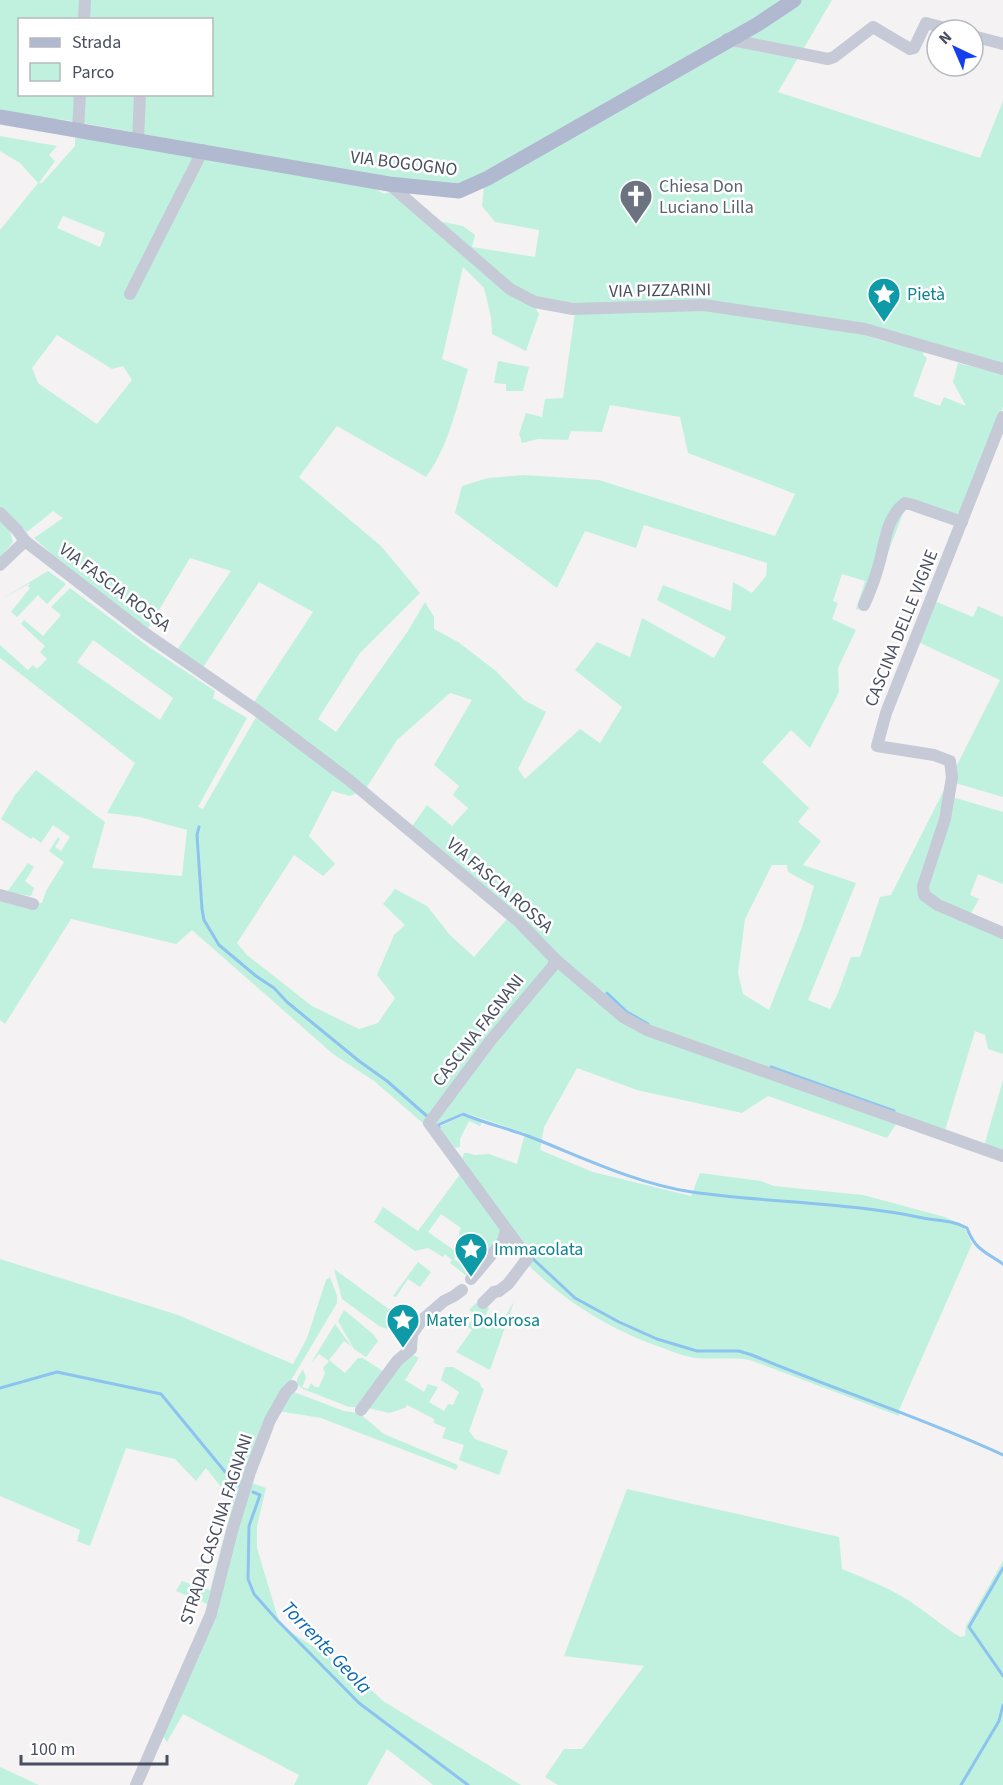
<svg xmlns="http://www.w3.org/2000/svg" width="1003" height="1785" viewBox="0 0 1003 1785" font-family="'Source Sans 3',sans-serif">
<rect width="100%" height="100%" fill="#f4f2f2"/>
<g fill="#c0f1df" fill-rule="evenodd">
<path d="M0,0H785L490,169L463,183L438,187L66,120L0,113ZM20,20H212V94H20Z"/>
<polygon points="801,0 832,0 778,92 980,158 1003,101 1003,367 867,327 703,303 602,306 535,299 513,287 434,220 463,226 475,235 472,247 535,257 539,230 495,222 482,206 484,185"/>
<path d="M0,136L57,146L49,155L55,161L39,183H42L75,146V137L203,157L374,188L384,194L389,192L533,304L539,314L526,351L492,334L491,317L484,288L463,267L442,359L468,369C457,405 449,446 426,477L337,426L299,477L381,546L420,593L360,653L318,719L336,732L408,631L425,602L434,617V629L458,642L496,671L524,700L546,712L518,769L525,779L580,729L600,743L622,707L575,670L597,642L630,657L642,618L714,658L726,637L657,600L663,585L731,611L733,582L752,593L766,576L767,563L644,525L636,548L585,531L557,588L455,513L462,486L488,478L524,475L599,480L775,536L795,494L688,453L680,417L610,405L602,432L571,431L568,440L538,439L522,443L519,434L526,413L542,417L545,399L563,398L575,312L694,306L863,334L876,339L924,351L923,355L927,358L913,396L940,406L944,397L966,406L953,382L958,363L1003,374V407L960,518L905,508L866,611L856,609L865,581L842,574L833,601L838,603L832,619L856,630L838,668L839,692L810,748L791,730L762,762L809,808L798,822L821,841L803,865L856,883L808,1000L830,1009L838,993L851,957H860L880,897L891,895L946,786L921,898L1003,936V1054L988,1049L985,1035L975,1031L945,1130L649,1027C601,1001 564,958 523,922C487,889 448,860 410,829L427,805L452,826L468,808L453,795L459,786L434,765L472,700L450,693L397,740L365,790L254,702L313,612L259,582L202,669L177,650L231,571L190,558L147,630L72,573L34,538L63,518L53,511L27,532L0,507V230L38,183L20,163L0,151ZM63,216L105,233L100,247L57,228ZM57,335L112,369L123,366L132,380L97,424L38,383L32,368ZM772,865H787L788,872L814,886L802,927L769,1010L743,994L738,973L745,919Z"/>
<polygon points="498,361 529,367 523,391 506,391 506,384 494,383"/>
<polygon points="0,521 10,531 13,542 0,558"/>
<polygon points="48,571 66,584 47,604 38,595 17,617 11,612 30,588 28,586 30,583 0,600"/>
<path d="M70,588L149,647L215,691L213,698L247,718L198,807L203,809L256,717L357,793L350,796L332,791L309,836L335,864L323,876L294,855L237,943L247,955L312,1006L359,1029L378,1023L395,998L377,975L394,935L405,925L383,904L395,889L427,906L450,935L474,957L507,919C521,932 541,945 549,963L425,1125L374,1081L333,1054L192,930L176,944L71,919L5,1024L0,1020V899L42,903L46,891L64,862L49,851L58,837L60,839L55,847L61,851L70,837L53,825L41,843L33,837L31,839L1,819L15,795L36,770L105,822L92,868L182,876L187,830L140,817L107,813L135,763L0,658V645L28,670L33,665L37,669L47,659L40,652L45,646L21,624L24,620L43,636L61,615L51,607ZM93,640L173,698L160,720L77,662Z"/>
<polygon points="934,601 973,617 978,606 1003,617 1003,797 952,782 955,769 1000,680 918,642"/>
<polygon points="949,796 1003,812 1003,884 978,874 970,895 979,899 970,915 934,900 927,892"/>
<polygon points="28,863 34,867 25,881 34,888 31,896 7,892"/>
<path d="M560,965L621,1019L898,1121L887,1138L768,1096L742,1113L637,1090L577,1068L544,1127L540,1150L593,1172L691,1196L700,1173L761,1181L774,1186L863,1195L945,1217L963,1225L972,1244L899,1410V1416L750,1360C731,1357 713,1360 695,1358C683,1356 671,1351 660,1347C609,1329 566,1302 528,1265L533,1261L462,1158L464,1153H469L474,1155L489,1154L517,1164L525,1133L463,1112L438,1124L436,1121L514,1017Z"/>
<polygon points="1003,1080 1003,1153 984,1146"/>
<polygon points="464,1115 482,1122 480,1126 469,1121 460,1139 460,1147 455,1148 439,1127"/>
<polygon points="461,1173 503,1232 488,1253 471,1241 466,1242 462,1248 459,1246 459,1232 461,1228 441,1214 428,1232 458,1253 454,1259 468,1269 471,1279 450,1263 452,1260 445,1254 443,1257 428,1248 415,1251 374,1222 383,1207 418,1231"/>
<polygon points="0,1259 178,1315 293,1364 307,1338 326,1280 330,1277 337,1296 337,1303 259,1434 249,1482 266,1488 257,1526 257,1548 280,1625 351,1671 383,1701 521,1785 433,1785 387,1749 367,1785 294,1785 299,1775 183,1714 167,1742 163,1736 219,1609 176,1591 182,1581 210,1590 232,1507 229,1497 206,1468 196,1481 175,1459 126,1448 90,1546 77,1541 80,1530 0,1496"/>
<polygon points="418,1262 431,1272 420,1287 408,1279 396,1297 393,1296"/>
<polygon points="334,1269 397,1315 387,1329 379,1326 342,1299"/>
<polygon points="514,1302 490,1370 456,1352 472,1330 467,1327 475,1315 469,1310 476,1303 489,1308 483,1321 498,1328"/>
<polygon points="344,1310 373,1334 378,1341 366,1357 354,1349 338,1321"/>
<polygon points="335,1324 352,1347 344,1341 329,1360 345,1373 358,1358 363,1358 384,1372 356,1407 349,1407 303,1389 297,1384 297,1379 303,1369 306,1378 302,1387 308,1389 311,1383 315,1387 319,1387 325,1373 323,1368 329,1361 319,1354 311,1363"/>
<polygon points="413,1355 419,1358 405,1380 424,1392 428,1384 438,1387 429,1402 444,1411 448,1404 453,1405 459,1392 441,1380 445,1367 453,1367 480,1383 481,1387 484,1389 469,1431 475,1439 508,1451 499,1475 459,1460 464,1445 442,1438 446,1428 434,1423 434,1419 407,1405 405,1408 389,1413 368,1408 398,1363"/>
<polygon points="291,1391 344,1411 359,1413 384,1434 458,1465 456,1470 321,1418 278,1411"/>
<path d="M627,1489L839,1537L842,1569C868,1580 896,1590 918,1607C933,1617 945,1628 960,1637L965,1636L966,1626L1003,1561V1785H558L545,1777L564,1749H582L644,1666L564,1656Z"/>
<polygon points="0,1767 39,1785 0,1785"/>
</g>
<g fill="none" stroke-linecap="round" stroke-linejoin="round">
<g stroke="#8cc3ef" stroke-width="3">
<polyline points="199,827 197,835 202,909 204,920 219,945 256,976 274,988 287,1002 359,1061 387,1081 428,1117"/>
<polyline points="607,993 627,1012 648,1024"/>
<polyline points="771,1067 894,1111"/>
<path d="M439,1127L438,1125L463,1114C484,1123 506,1128 528,1136C582,1157 634,1183 692,1192C769,1203 847,1202 923,1218C939,1221 952,1220 967,1228C975,1250 986,1252 1003,1264"/>
<path d="M531,1257L575,1298L619,1322L657,1339L697,1351H739L752,1355C835,1390 921,1417 1003,1455"/>
<polyline points="0,1388 57,1372 161,1394 231,1479 240,1486"/>
<polyline points="253,1492 260,1495 249,1526 248,1579 254,1594 277,1620 359,1703 468,1785"/>
<polyline points="1003,1568 969,1627 1003,1676"/>
<polyline points="961,1785 999,1721 1003,1705"/>
</g>
<g stroke="#c5cad6" stroke-width="12">
<polyline points="84,20 85,0"/>
<polyline points="973,36 1003,44"/>
<polyline points="727,39 828,59 834,57 873,27 910,49 914,48 926,23 952,30"/>
<polyline points="78,130 80,94"/>
<polyline points="138,140 140,94"/>
<polyline points="389,184 510,289 535,302 573,309 704,305 865,329 1003,369"/>
<polyline points="130,294 203,150"/>
<polyline points="1003,417 886,713 877,746 934,755 950,761 952,777 945,819 923,886 924,895 938,905 1003,933"/>
<polyline points="0,513 17,530 25,541 143,632 255,709 349,780 519,922 555,959 623,1017 647,1030 1003,1156"/>
<polyline points="0,565 25,541"/>
<path d="M864,605C870,592 875,579 879,564C885,544 886,517 905,503L913,505L962,522"/>
<polyline points="0,895 33,904"/>
<polyline points="471,1279 503,1241 506,1230"/>
<polyline points="483,1303 494,1292 499,1291 508,1284 527,1259 524,1253 429,1123 491,1040 553,966 555,959"/>
<polyline points="361,1410 397,1361 411,1349 412,1334 422,1320 444,1301 454,1296 462,1290"/>
<polyline points="136,1785 211,1614 232,1531 250,1472 270,1420 286,1392 292,1386"/>
</g>
<polyline stroke="#b1b9d1" stroke-width="15" points="0,117 389,184 459,191 488,178 758,24 794,0"/>
</g>
<defs>
<g id="church-pin" transform="scale(1.725)"><path d="M0 17L-7.5 6A9.5 9.5 0 1 1 7.5 6Z" fill="#6b7280" stroke="#fff"/><path d="M-1.2-6h2.4v3.5h3.3v2.4h-3.3V6h-2.4V-.1h-3.3v-2.4h3.3Z" fill="#fff"/></g>
<g id="sight-pin" transform="scale(1.725)"><path d="M0 17L-7.5 6A9.5 9.5 0 1 1 7.5 6Z" fill="#0f9aa8" stroke="#fff"/><path d="M0-6L1.8-2.2L6-1.7L2.9 1.2L3.7 5.4L0 3.3L-3.7 5.4L-2.9 1.2L-6-1.7L-1.8-2.2Z" fill="#fff"/></g>
</defs>
<g fill-rule="evenodd">
<use href="#church-pin" x="636" y="196"/>
<use href="#sight-pin" x="884" y="294"/>
<use href="#sight-pin" x="471" y="1249"/>
<use href="#sight-pin" x="403" y="1320"/>
</g>
<g text-anchor="middle" stroke-width="5" stroke-linejoin="round" paint-order="stroke">
<g font-size="18" fill="#494f60" stroke="#fff">
<text transform="translate(404 163) rotate(7)" y="6">VIA BOGOGNO</text>
<text transform="translate(660 290) rotate(-1)" y="6">VIA PIZZARINI</text>
<text transform="translate(115 587) rotate(37)" y="6">VIA FASCIA ROSSA</text>
<text transform="translate(901 628) rotate(-68)" y="6">CASCINA DELLE VIGNE</text>
<text transform="translate(500 885) rotate(41)" y="6">VIA FASCIA ROSSA</text>
<text transform="translate(478 1030) rotate(-52)" y="6">CASCINA FAGNANI</text>
<text transform="translate(216 1529) rotate(-72)" y="6">STRADA CASCINA FAGNANI</text>
</g>
<g font-size="18" fill="#5b616d" stroke="#fff" text-anchor="start">
<text x="659" y="192">Chiesa Don<tspan x="659" dy="21">Luciano Lilla</tspan></text>
</g>
<g font-size="18" fill="#0d838f" stroke="#fff" text-anchor="start">
<text x="907" y="300">Pietà</text>
<text x="494" y="1255">Immacolata</text>
<text x="426" y="1326">Mater Dolorosa</text>
</g>
<g font-size="20" font-style="italic" fill="#0867b3" stroke="#fff">
<text transform="translate(327 1647) rotate(46)" y="7">Torrente Geola</text>
</g>
</g>
<rect x="18" y="18" width="195" height="78" fill="#ffffff" stroke="#b6b9bf" stroke-width="1.5"/>
<rect x="30" y="38" width="30" height="9" fill="#b1b9d1" stroke="#b6b9bf" stroke-width="1.5"/>
<text x="72" y="48" font-size="18" fill="#494f60">Strada</text>
<rect x="30" y="63" width="30" height="18" fill="#c0f1df" stroke="#b6b9bf" stroke-width="1.5"/>
<text x="72" y="78" font-size="18" fill="#494f60">Parco</text>
<g transform="translate(955 48) rotate(316)"><circle r="28" fill="#ffffff" stroke="#b6b9bf" stroke-width="1.5"/>
<path d="M0-4.5L10 22L0 15L-10 22Z" fill="#1440eb"/>
<text y="-9" font-size="16" font-weight="bold" text-anchor="middle" fill="#494f60">N</text>
</g>
<path d="M21 1755v9h146v-9" fill="none" stroke="#494f60" stroke-width="3"/>
<text x="30" y="1755" font-size="18" fill="#494f60" stroke="#ffffff" stroke-width="4.5" paint-order="stroke">100 m</text>
</svg>
